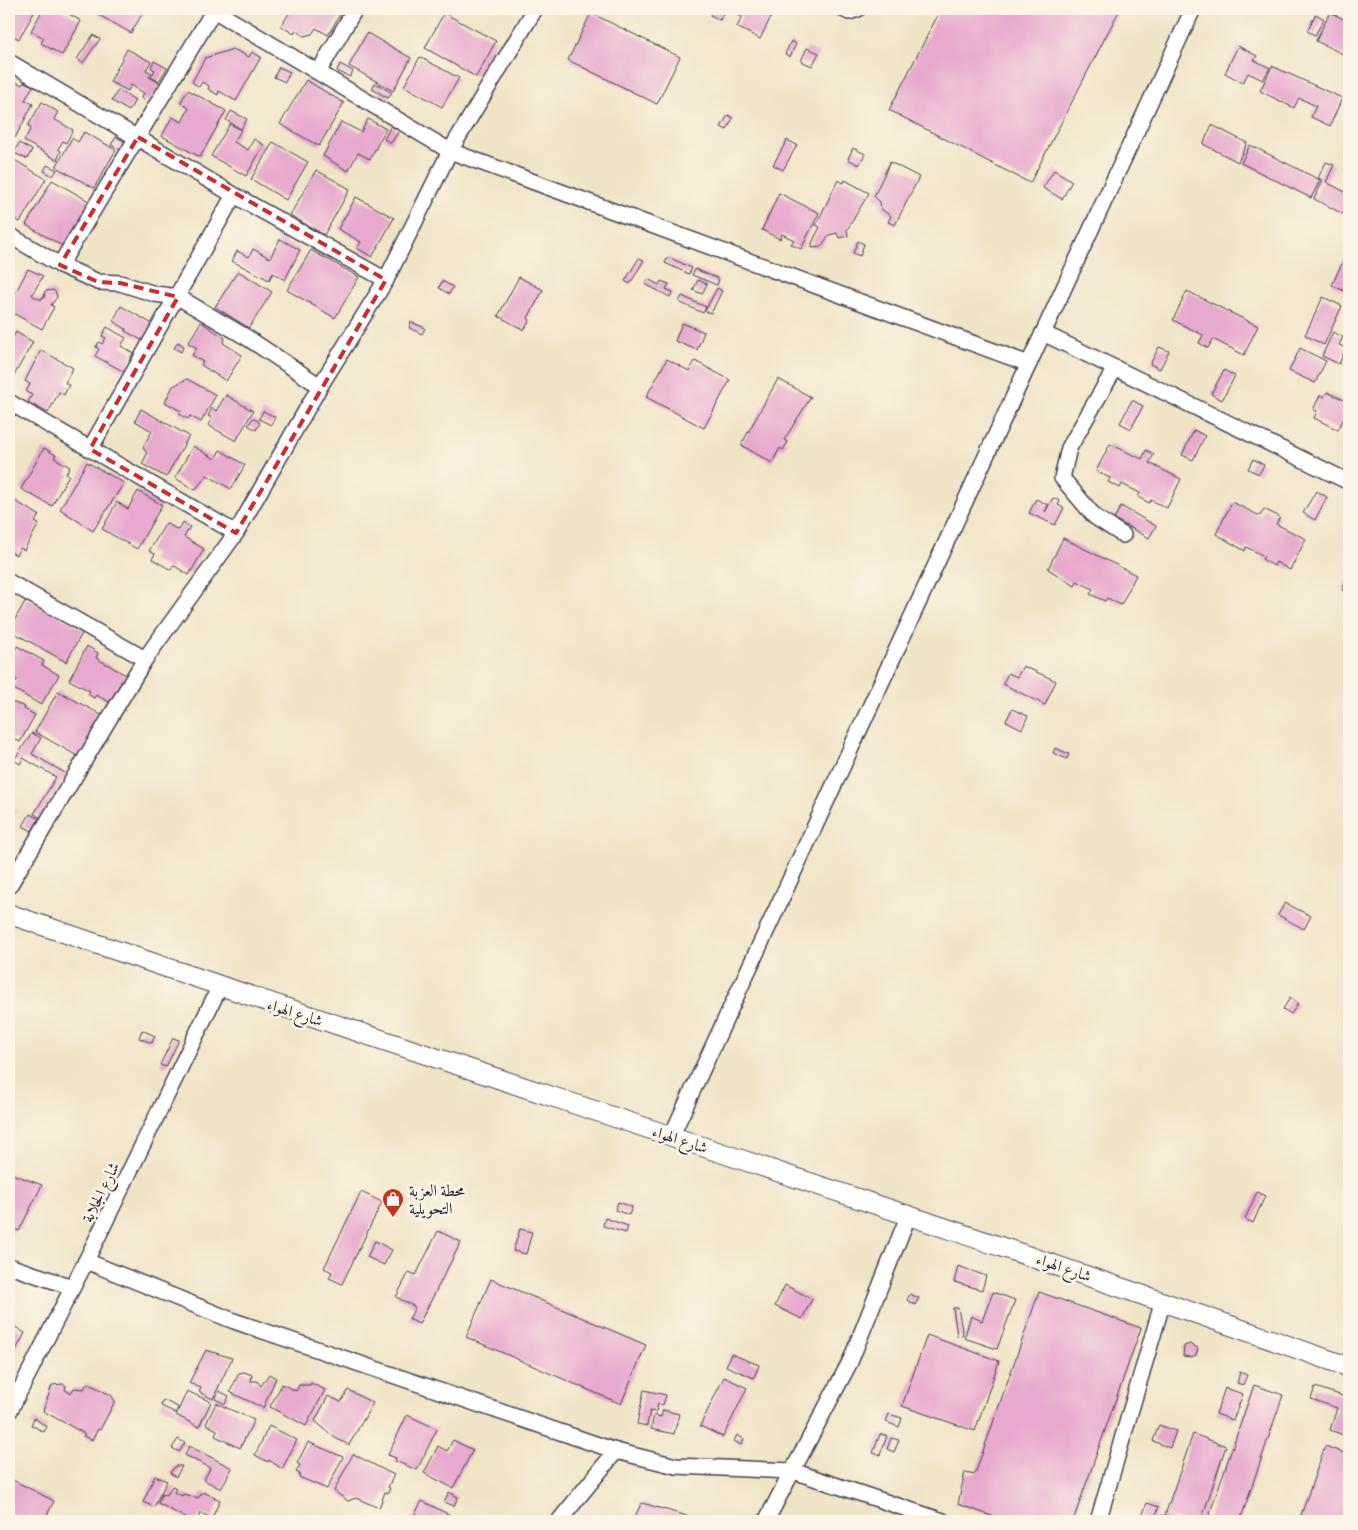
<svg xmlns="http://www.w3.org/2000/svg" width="1358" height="1530" viewBox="0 0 1358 1530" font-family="'IM FELL French Canon',Amiri,serif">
<rect width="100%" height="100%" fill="#fcf5e5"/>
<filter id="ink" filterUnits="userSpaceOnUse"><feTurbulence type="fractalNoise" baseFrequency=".02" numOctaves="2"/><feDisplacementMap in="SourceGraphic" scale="10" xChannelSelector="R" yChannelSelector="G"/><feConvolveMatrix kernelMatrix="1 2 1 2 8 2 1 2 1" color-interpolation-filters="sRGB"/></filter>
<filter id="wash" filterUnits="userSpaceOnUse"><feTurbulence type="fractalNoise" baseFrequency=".0096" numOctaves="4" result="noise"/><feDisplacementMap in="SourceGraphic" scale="20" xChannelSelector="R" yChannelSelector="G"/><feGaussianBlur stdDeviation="1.12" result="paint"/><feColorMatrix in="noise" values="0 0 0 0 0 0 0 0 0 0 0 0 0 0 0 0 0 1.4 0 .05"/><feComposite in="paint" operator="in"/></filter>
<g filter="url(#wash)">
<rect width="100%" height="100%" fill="#f0e4c6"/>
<g id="blocks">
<g fill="#e7a9ce">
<polygon points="9,9 36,9 19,39 9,34"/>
<polygon points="43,9 60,9 81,21 62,55 41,43 44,38 31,31"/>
<polygon points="100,9 145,9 131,33 97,14"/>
<polygon points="292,9 343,9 328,35 316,28 312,34 304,36 296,31 294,34 281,26"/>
<polygon points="713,9 725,9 720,20 710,15"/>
<polygon points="726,9 775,9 760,39 737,27 742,17"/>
<polygon points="941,9 1120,9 1030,183 889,110"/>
<polygon points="1330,12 1349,22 1349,57 1316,41"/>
<polygon points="444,13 496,41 476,77 425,48"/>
<polygon points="591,13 680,57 657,104 568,60"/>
<polygon points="1316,14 1324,19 1315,35 1307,31"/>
<polygon points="367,33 411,58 393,91 349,66"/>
<polygon points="93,35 100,39 83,63 77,59"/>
<polygon points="791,41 796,44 790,57 785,54"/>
<polygon points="1238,46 1257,56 1254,60 1270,68 1263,80 1248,73 1243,83 1225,73"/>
<polygon points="807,48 819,53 812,66 801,61"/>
<polygon points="127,49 151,62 146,70 152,73 149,77 160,83 150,103 141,98 144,93 131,85 128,91 110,82"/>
<polygon points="233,49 249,57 252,52 261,57 236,101 219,91 218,95 208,89 209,86 202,82 199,87 192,82 205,58"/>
<polygon points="420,57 459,78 442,107 404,86"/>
<polygon points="154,61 167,68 159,81 151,77 155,70 151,68"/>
<polygon points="340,64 353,71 350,77 337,71"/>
<polygon points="1272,66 1342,98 1330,126 1311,117 1316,106 1299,98 1294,108 1260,91"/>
<polygon points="279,67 290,72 285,82 274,77"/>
<polygon points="9,78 22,85 24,82 33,86 25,100 33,104 15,138 9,134"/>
<polygon points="306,80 344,103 319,146 280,124"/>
<polygon points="375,83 392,93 388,98 372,89"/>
<polygon points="118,90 135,100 129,111 112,101"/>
<polygon points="188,90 226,111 200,157 162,136 172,117 182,122 189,108 180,103"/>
<polygon points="42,102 58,112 54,119 73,130 66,143 63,141 58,149 61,151 57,160 24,141 31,128 28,126"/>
<polygon points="231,111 247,119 241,129 226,120"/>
<polygon points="728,115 733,118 727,130 721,127"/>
<polygon points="368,119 386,129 370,159 358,153 348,171 323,156 341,122 361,132"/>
<polygon points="230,124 241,130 234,142 248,150 254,139 264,145 246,176 211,156"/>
<polygon points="1212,125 1247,143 1238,162 1203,144"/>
<polygon points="391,126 399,131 391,143 384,139"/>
<polygon points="84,132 116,150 94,188 56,167 72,138 78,142"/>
<polygon points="116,137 131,145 127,153 111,145"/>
<polygon points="787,140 797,145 783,170 773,165"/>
<polygon points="273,142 308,162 286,200 251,179"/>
<polygon points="19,143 32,150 27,159 14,153"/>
<polygon points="1250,145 1320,180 1311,198 1241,163"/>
<polygon points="853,148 865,154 859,165 848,159"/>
<polygon points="11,158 46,179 20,222 9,216 9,162"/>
<polygon points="890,162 919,177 895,225 888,222 891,216 881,209 880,202 874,196"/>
<polygon points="1326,162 1334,165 1326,182 1349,194 1349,217 1314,199 1323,180 1318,178"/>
<polygon points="47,165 57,170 53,176 44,171"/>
<polygon points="316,170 350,189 324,235 290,215"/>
<polygon points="1054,170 1072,181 1062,199 1043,188"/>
<polygon points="52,180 92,203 66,248 26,225"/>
<polygon points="838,180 844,183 845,180 869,193 847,230 848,236 839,238 837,233 829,235 821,247 812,248 812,243 820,227 816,225"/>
<polygon points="779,193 819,213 801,249 791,244 794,240 782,234 780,239 762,230"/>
<polygon points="356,197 394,218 372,257 357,248 361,242 338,229"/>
<polygon points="280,239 300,250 285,280 273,273 269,280 232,261 237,251 249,257 253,249 270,258"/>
<polygon points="858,241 864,244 860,256 853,253"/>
<polygon points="1349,248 1349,293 1332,285"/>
<polygon points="311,250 359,277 335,318 287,290"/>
<polygon points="668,257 692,268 689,274 665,263"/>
<polygon points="639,258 644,260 630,284 625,281"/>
<polygon points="28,269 43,276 32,295 41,300 42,297 44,298 45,291 53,290 56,293 57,297 51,305 54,307 42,329 9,311 9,305"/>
<polygon points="695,269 719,279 717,285 692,275"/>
<polygon points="238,271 272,292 249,328 215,307"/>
<polygon points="519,277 543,290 528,318 530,320 524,330 498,316"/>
<polygon points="648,279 659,285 661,281 669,284 666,289 673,292 670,297 645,284"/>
<polygon points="698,280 707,284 702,294 693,290"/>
<polygon points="442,281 453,287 449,294 439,288"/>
<polygon points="717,288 722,291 711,313 705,311"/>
<polygon points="1187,291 1258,326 1244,355 1213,339 1208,348 1199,343 1203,335 1173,320"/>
<polygon points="682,296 706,307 703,313 679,302"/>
<polygon points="1323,297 1342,306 1324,345 1305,335"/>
<polygon points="121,306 156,326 147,343 125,331 126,329 113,321"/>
<polygon points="201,322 225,338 223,343 242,355 226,381 201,365 203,362 192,355 197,348 188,343"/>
<polygon points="411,322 425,328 422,334 409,328"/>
<polygon points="682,323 704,332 697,350 675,341"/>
<polygon points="107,327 126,338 121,346 133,353 129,361 136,365 130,375 95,356 99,349 96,347 99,342 102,344 106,338 102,336"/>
<polygon points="16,332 33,342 9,384 9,344"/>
<polygon points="1333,332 1343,337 1339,345 1346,348 1339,364 1322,356"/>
<polygon points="178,342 184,346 181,352 174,348"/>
<polygon points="1159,347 1169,351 1160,369 1150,364"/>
<polygon points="1300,348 1326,361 1315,383 1289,371"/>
<polygon points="41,350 73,368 65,383 69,385 64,395 59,392 48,413 28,402 32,395 26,392 30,384 25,381"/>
<polygon points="667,359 689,371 695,361 730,380 704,428 646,397"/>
<polygon points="1224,370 1235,376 1222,400 1211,394"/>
<polygon points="187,379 216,395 201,422 190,416 188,419 179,414 181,411 165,402 173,386"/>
<polygon points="778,379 811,397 784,440 788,442 783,450 780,448 772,463 741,445"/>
<polygon points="1327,392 1349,402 1349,408 1338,430 1314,418 1317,411 1313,410 1320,395 1324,397"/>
<polygon points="226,395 253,411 236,441 208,425 212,418 208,416 212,408 216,411"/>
<polygon points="1132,400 1143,406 1131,429 1120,423"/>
<polygon points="141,409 189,436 166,477 142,464 147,454 143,447 152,431 135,421"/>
<polygon points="263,411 275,417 271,425 259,419"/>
<polygon points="253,418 260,423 256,430 248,425"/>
<polygon points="1194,430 1205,436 1193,460 1182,455"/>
<polygon points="1110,444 1142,459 1146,450 1154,454 1149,463 1181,479 1167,508 1151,500 1149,503 1138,497 1140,493 1122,484 1120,488 1108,482 1110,478 1096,471"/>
<polygon points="193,446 215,459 220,450 245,465 231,489 207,475 195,490 175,478"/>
<polygon points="44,448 56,455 54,458 70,467 66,474 69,475 52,506 21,489"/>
<polygon points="1253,459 1264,465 1259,474 1248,469"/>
<polygon points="87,462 124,483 93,531 60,509"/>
<polygon points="138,491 162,505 137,549 102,529 117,502 128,509"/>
<polygon points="1316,491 1327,497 1315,520 1303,513"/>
<polygon points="10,498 39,515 35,522 39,524 24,550 20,548 16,555 9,551"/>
<polygon points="1053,498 1060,501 1058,505 1064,508 1055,525 1029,513 1036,499 1048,505 1045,512"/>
<polygon points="1232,502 1260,516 1264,509 1280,517 1276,524 1306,539 1290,570 1276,562 1274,566 1262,559 1264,556 1246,547 1245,551 1216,534"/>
<polygon points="1121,506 1156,526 1149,538 1114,519"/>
<polygon points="183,522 190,527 184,537 204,549 189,575 173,565 171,570 152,559 155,554 149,551 166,523 178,530"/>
<polygon points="1063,538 1136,575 1121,605 1107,598 1105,601 1090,594 1093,589 1077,581 1075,586 1048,569"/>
<polygon points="1349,576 1349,594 1342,590"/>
<polygon points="27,598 84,630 66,662 9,630"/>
<polygon points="17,646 44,661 42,665 59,675 41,705 12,688 17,680 9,675 9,660"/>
<polygon points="87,646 98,653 96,658 126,675 111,703 96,695 94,698 88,694 90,691 69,680"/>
<polygon points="1023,666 1056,681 1045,705 1003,684 1008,673 1017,677"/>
<polygon points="58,691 105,717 81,758 35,732"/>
<polygon points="9,701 25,707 24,709 35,715 20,742 9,736"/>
<polygon points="1012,709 1028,716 1022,729 1006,721"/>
<polygon points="32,733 41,738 32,754 67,774 41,818 34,814 56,777 23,758 20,764 14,760"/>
<polygon points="1055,748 1069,754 1067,759 1053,753"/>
<polygon points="9,807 16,810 10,822 9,821"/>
<polygon points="30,814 39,819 32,831 23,826"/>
<polygon points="1285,903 1311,916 1304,929 1278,915"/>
<polygon points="1290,998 1298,1004 1291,1014 1283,1009"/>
<polygon points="142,1030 155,1036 152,1043 139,1038"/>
<polygon points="173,1038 179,1040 166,1067 160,1065"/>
<polygon points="9,1173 42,1185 19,1231 15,1229 10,1239"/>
<polygon points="361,1192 382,1202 342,1284 329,1278 332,1272 324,1268"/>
<polygon points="1257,1192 1265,1196 1253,1223 1245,1219"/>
<polygon points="618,1202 632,1207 629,1215 615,1210"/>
<polygon points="605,1218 628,1226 626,1233 603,1226"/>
<polygon points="520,1229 532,1232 526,1254 513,1251"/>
<polygon points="438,1231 461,1242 419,1324 409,1319 415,1307 396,1297 409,1272 416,1275"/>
<polygon points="375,1241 392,1250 384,1265 367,1257"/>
<polygon points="958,1266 986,1276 982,1290 954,1282"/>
<polygon points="491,1279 646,1345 621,1404 466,1337"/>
<polygon points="785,1285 812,1299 802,1319 775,1306"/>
<polygon points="993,1292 1015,1300 997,1349 964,1338 971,1316 982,1321"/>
<polygon points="1039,1292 1141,1328 1073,1521 1006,1521 958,1504 965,1472 975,1474"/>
<polygon points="910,1294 919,1298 915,1305 907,1300"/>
<polygon points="953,1308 958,1308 963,1335 957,1336"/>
<polygon points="9,1323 25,1333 9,1363"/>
<polygon points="927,1335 999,1361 975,1431 902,1406"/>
<polygon points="1190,1344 1198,1348 1196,1355 1191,1357 1183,1356 1184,1346"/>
<polygon points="206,1350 232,1358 213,1399 199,1392 201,1388 189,1383"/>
<polygon points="731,1354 759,1365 754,1378 726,1366"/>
<polygon points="244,1372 252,1375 251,1381 257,1381 261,1386 269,1374 276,1378 263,1408 230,1392 239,1373"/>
<polygon points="1240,1372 1247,1375 1243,1385 1237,1383"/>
<polygon points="724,1377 747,1388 723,1437 700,1426"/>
<polygon points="87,1383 111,1395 115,1401 100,1430 98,1429 92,1440 83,1436 85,1434 43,1411 52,1385 63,1384 66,1386 65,1390 71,1393 74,1388 84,1389"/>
<polygon points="311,1383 325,1390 306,1426 270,1407 282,1384 296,1391 299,1385 310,1385"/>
<polygon points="1254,1385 1283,1395 1240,1521 1207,1521"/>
<polygon points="1315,1387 1349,1398 1349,1437 1330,1430 1337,1408 1311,1399"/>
<polygon points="1225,1388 1243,1394 1233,1420 1216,1414"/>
<polygon points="348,1390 373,1403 349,1445 335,1438 315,1421 328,1396 341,1402"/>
<polygon points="644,1390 666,1395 663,1405 658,1403 656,1412 650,1411 647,1426 637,1424"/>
<polygon points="187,1391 211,1402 199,1427 176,1415"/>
<polygon points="219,1391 229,1396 225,1404 215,1399"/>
<polygon points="163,1400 178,1407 176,1413 161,1406"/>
<polygon points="216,1403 254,1420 240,1448 215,1436 217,1430 206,1424"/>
<polygon points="663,1410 679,1414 674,1434 651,1429 654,1415 661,1417"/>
<polygon points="889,1414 902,1418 899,1427 886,1422"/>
<polygon points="407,1415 437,1429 417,1470 395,1461 396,1458 388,1455"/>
<polygon points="34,1418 47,1427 44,1432 31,1425"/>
<polygon points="1159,1425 1176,1431 1170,1448 1153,1441"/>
<polygon points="269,1426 297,1440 282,1469 269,1460 268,1462 255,1455"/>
<polygon points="880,1434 887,1436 880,1455 873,1453"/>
<polygon points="1193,1434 1226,1446 1201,1521 1183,1521 1165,1515"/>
<polygon points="737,1435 744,1439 741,1445 734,1441"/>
<polygon points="891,1438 899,1440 894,1452 887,1449"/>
<polygon points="178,1439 185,1443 179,1452 172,1448"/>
<polygon points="453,1440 473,1450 453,1488 424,1473 438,1446 447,1451"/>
<polygon points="308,1442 343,1457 327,1489 299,1477 300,1474 296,1472 300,1465 297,1463"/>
<polygon points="189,1446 232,1468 221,1489 204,1480 210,1468 185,1455"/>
<polygon points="1325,1446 1349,1455 1349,1506 1344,1521 1299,1521"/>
<polygon points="353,1454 394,1475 388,1487 390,1488 388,1493 385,1492 379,1508 356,1498 348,1501 334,1491"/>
<polygon points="175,1466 182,1466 176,1477 170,1473"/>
<polygon points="155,1476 167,1481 154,1507 143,1502"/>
<polygon points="9,1478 54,1501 44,1521 9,1520"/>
<polygon points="172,1486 176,1488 174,1492 182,1496 183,1494 198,1498 203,1492 220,1500 212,1518 201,1513 196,1521 191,1521 158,1503 162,1494 167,1495"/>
<polygon points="449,1492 458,1497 454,1506 444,1502"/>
<polygon points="422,1501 462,1521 411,1521"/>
<polygon points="642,1503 694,1518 693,1521 632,1521"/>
<polygon points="1147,1503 1159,1507 1153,1521 1140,1521"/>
<polygon points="1162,1515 1173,1519 1172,1521 1160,1521"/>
</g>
</g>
</g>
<g filter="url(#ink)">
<use href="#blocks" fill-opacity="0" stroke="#413f50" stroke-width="1"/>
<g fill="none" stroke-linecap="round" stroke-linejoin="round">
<g stroke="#413f50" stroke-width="18">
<g id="minor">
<polyline points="212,9 450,151 1029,364"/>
<polyline points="843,9 849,12 858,9"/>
<polyline points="9,62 234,195 386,280"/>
<polyline points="319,71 355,9"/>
<polyline points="9,235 60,265 98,282 120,283 155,294 178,297 246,337 320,386"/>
<polyline points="60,265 214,10"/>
<polyline points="1043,333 1349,482"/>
<polyline points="1115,368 1069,448 1062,478 1095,517 1123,535"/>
<polyline points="9,402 236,533"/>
<polyline points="90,449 234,195"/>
<polyline points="9,582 145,659"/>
<polyline points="9,886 145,659 236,533 320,386 386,280 450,151 535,9"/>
<polyline points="671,1137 1193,9"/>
<polyline points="86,1261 234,1321 616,1451 676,1466 793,1471 943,1521"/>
<polyline points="9,1266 72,1287"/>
<polyline points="9,1412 86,1261 220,986"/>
<polyline points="559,1521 616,1451"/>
<polyline points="766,1521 850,1362 909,1214"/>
<polyline points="1098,1521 1163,1301"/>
</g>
</g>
<g stroke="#413f50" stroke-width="21">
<path id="tertiary" d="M9,914C455,1067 905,1210 1349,1367"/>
</g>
<use href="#minor" stroke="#fff" stroke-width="15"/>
<use href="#tertiary" stroke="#fff" stroke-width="19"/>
</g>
</g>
<path fill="none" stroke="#d62828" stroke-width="4" stroke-dasharray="10 6" stroke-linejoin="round" d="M138,137L386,280L236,533L90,449L178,297L120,283L98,282L60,265Z"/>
<defs>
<g id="shop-pin" transform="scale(1.125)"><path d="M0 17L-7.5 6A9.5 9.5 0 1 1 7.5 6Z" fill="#c8321e" stroke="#fcf5e5"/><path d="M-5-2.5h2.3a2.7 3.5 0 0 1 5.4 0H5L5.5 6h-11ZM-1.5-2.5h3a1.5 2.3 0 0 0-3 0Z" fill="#fff"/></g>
</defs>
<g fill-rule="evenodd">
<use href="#shop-pin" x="393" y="1199"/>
</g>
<g text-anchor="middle" stroke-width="5" stroke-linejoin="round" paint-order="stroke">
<g font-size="16" fill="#22223b" stroke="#fcf5e5">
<text transform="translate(295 1012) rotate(18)" y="6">شارع الهواء</text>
<text transform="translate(680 1139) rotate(18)" y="6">شارع الهواء</text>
<text transform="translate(100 1192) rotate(-64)" y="6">شارع الجلابة</text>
<text transform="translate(1064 1267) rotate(19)" y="6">شارع الهواء</text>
</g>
<g font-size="16" fill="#22223b" stroke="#fcf5e5" text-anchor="start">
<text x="409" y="1196">محطة العزبة<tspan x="409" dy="18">التحويلية</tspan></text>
</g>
</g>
<rect width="1358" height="1530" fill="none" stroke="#fcf5e5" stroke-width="30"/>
</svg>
